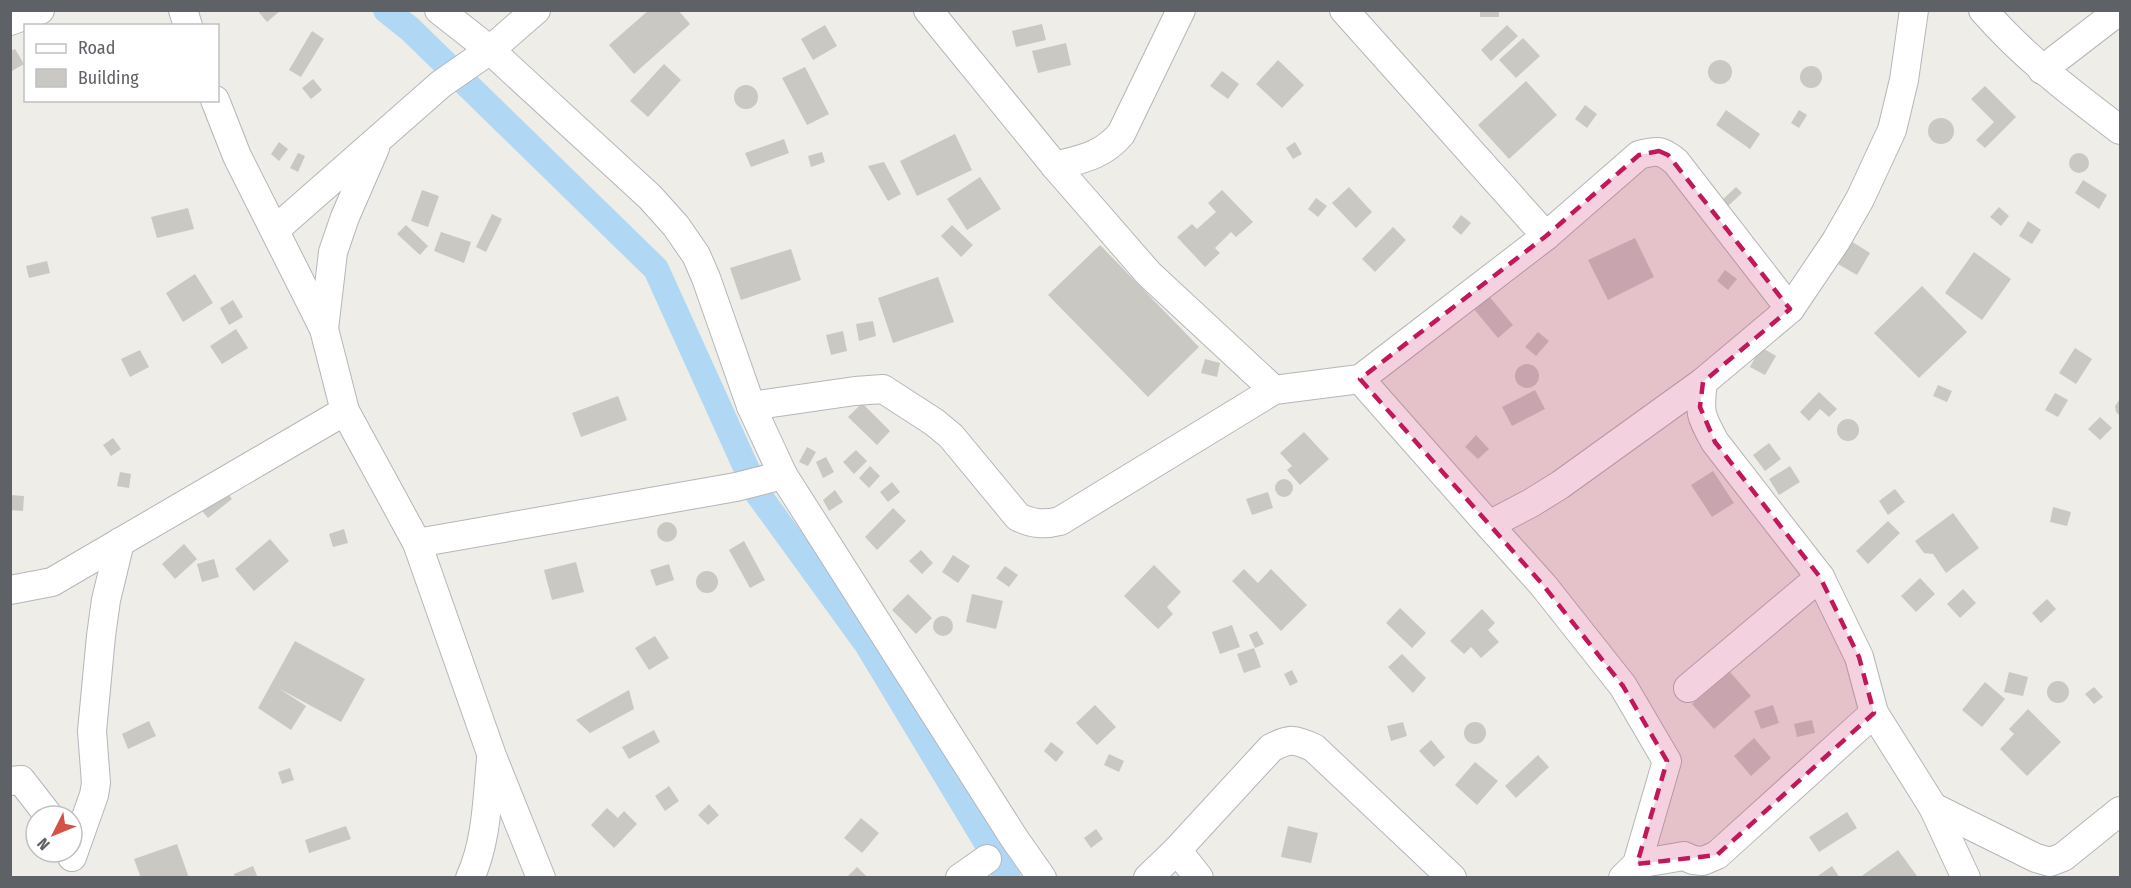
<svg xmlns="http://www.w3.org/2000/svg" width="2131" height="888" viewBox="0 0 2131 888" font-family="'Fira Sans Condensed',sans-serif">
<rect width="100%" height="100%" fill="#eeede7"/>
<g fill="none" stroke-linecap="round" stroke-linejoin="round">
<polyline stroke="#b0d8f5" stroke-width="26" points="386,10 410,29 656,269 758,494 867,644 1008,878"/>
</g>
<g fill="#cac8c3">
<polygon points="257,10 281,10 267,22"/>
<polygon points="649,10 678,10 690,24 634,74 609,45"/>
<rect x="1480" y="10" width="19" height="7"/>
<polygon points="1042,24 1046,40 1016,47 1012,31"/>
<polygon points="825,25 837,46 813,60 801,39"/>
<polygon points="1507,25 1518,36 1491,61 1481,50"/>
<polygon points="312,31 324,39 301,77 289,70"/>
<polygon points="1523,38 1540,56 1516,78 1499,60"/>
<polygon points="1066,43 1071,65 1038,73 1032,51"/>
<polygon points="15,49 24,64 10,72 10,51"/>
<circle cx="1720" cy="72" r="12"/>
<polygon points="1278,60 1304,85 1282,108 1256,84"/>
<polygon points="664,64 681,80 648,117 630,101"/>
<circle cx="1811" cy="77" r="11"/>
<polygon points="805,67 829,114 807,125 782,78"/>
<polygon points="1222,71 1239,84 1228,99 1210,86"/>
<polygon points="313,79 322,90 311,99 302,88"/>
<polygon points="1526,81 1557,115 1509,159 1478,125"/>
<circle cx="746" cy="97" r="12"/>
<polygon points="1985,86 2016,117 1985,148 1976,140 1994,122 1971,99"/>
<polygon points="1585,105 1597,114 1587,128 1575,119"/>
<polygon points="1726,110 1760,134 1750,149 1716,125"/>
<polygon points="1799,110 1807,115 1799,128 1791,123"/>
<circle cx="1941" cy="131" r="13"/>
<polygon points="955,134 972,170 917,196 900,161"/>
<polygon points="784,139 789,153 751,167 745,153"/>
<polygon points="279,142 288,149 279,161 271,154"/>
<polygon points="1295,142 1302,154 1293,159 1286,148"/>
<polygon points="822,152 825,162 811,167 808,156"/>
<polygon points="298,153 305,156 298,172 290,168"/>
<circle cx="2079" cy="163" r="10"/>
<polygon points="884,162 901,194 888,201 868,166"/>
<polygon points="980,177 1001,209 967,230 947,199"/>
<polygon points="2083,180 2107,195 2099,209 2075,193"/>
<polygon points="1349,187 1372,212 1356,228 1332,203"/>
<polygon points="1736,187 1742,193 1726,208 1720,202"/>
<polygon points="422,190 439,196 428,227 411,221"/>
<polygon points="1222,190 1253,222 1236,237 1231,232 1215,248 1220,253 1205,267 1177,237 1192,224 1197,229 1216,212 1208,203"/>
<polygon points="1316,198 1327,206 1318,217 1308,209"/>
<polygon points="1999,207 2009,216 2001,226 1990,217"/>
<polygon points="188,208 194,229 157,238 151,217"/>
<polygon points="492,214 502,219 486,252 476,247"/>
<polygon points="1461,215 1471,223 1461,235 1452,227"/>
<polygon points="2028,221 2041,230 2032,244 2019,236"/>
<polygon points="406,225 428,246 420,255 397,234"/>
<polygon points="952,225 973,245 961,257 941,236"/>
<polygon points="1393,227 1406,240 1375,272 1362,259"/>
<polygon points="441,232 471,242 464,263 434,251"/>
<polygon points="1635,238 1654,277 1608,300 1588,260"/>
<polygon points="1851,241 1870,253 1857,275 1838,264"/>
<polygon points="1100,245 1199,347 1148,397 1048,295"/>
<polygon points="791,249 801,280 741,300 730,268"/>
<polygon points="1974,252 2011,279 1982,320 1945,293"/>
<polygon points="47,261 50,273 29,278 26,266"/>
<polygon points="1725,270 1737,279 1728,290 1717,281"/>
<polygon points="195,274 213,303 183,322 166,293"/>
<polygon points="938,277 954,322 893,343 878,298"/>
<polygon points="1922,286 1967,332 1919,378 1874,333"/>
<polygon points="1488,295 1513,325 1498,338 1473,308"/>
<polygon points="233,300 243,317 229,325 220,308"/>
<polygon points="873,321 876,336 859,341 856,324"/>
<polygon points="236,329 248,348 222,364 210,346"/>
<polygon points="843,331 847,351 831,355 826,335"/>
<polygon points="1538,332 1549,341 1536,356 1525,347"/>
<polygon points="1761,347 1776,356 1765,375 1750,367"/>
<polygon points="2075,348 2092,359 2076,384 2059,373"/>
<polygon points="140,350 149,367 130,377 121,359"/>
<polygon points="1205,359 1220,363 1217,377 1201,373"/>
<circle cx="1527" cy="376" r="12"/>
<polygon points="1938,385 1952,391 1947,402 1933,396"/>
<polygon points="1535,390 1545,409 1512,426 1502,407"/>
<polygon points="1819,392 1837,409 1829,417 1820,409 1809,421 1800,412"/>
<polygon points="2055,393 2068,400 2058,417 2045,410"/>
<polygon points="618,396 627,420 581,437 572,413"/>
<polygon points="2120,399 2120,416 2116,412 2115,406"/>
<polygon points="862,403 890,431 877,445 848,417"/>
<polygon points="2100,417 2112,428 2100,440 2088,429"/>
<circle cx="1848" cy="430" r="11"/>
<polygon points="1304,432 1329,459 1300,485 1287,470 1292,466 1280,453"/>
<polygon points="1476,435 1489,449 1478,459 1465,447"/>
<polygon points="113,438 121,449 111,456 103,445"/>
<polygon points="1769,443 1781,459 1765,471 1753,455"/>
<polygon points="807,447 816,452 808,466 799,462"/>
<polygon points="856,450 867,461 854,474 843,462"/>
<polygon points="826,457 834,472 823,478 816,462"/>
<polygon points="870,466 880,476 869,488 859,478"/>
<polygon points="1790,466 1800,482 1779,495 1769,479"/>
<polygon points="1713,471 1734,503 1712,517 1691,485"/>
<polygon points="120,472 131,474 129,488 117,486"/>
<circle cx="1284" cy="488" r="9"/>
<polygon points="892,482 900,492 888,502 880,492"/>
<polygon points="223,487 232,499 208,518 198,506"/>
<polygon points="1895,489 1905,502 1888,515 1879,501"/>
<polygon points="835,490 843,502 829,511 823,500"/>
<polygon points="1268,492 1273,508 1252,515 1246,499"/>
<polygon points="11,495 24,496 23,511 10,510"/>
<polygon points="2053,507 2071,512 2067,526 2050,522"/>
<polygon points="893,508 906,521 877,550 865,537"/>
<polygon points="1953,513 1979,548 1946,573 1933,554 1924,553 1915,541"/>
<polygon points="1888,521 1900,533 1868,564 1856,551"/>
<circle cx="667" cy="532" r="10"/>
<polygon points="344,529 348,543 333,547 329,534"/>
<polygon points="270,539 289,561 254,591 235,569"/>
<polygon points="744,541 765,580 750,588 729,550"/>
<polygon points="184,544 197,559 175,579 162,564"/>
<polygon points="921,550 933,563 922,574 909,561"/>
<polygon points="953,555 970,566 958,583 942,572"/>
<polygon points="214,559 219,577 202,582 197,564"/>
<polygon points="576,562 584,592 552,600 544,570"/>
<polygon points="669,564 674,580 656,586 650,570"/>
<polygon points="1154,565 1181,592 1167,607 1173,614 1158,629 1124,596"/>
<polygon points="1005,566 1018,575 1009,587 996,578"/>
<polygon points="1244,569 1258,583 1271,569 1307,605 1281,631 1232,581"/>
<circle cx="707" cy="582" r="11"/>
<polygon points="1920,578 1935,594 1916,612 1901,596"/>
<polygon points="1963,589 1976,603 1960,618 1947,604"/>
<polygon points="908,594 932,618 916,634 892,610"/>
<polygon points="972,594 1003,601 996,629 966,622"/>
<polygon points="2047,599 2056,609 2041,623 2032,613"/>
<polygon points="1400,608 1426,633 1412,648 1386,623"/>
<polygon points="1482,609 1495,623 1488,630 1499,642 1481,658 1471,647 1464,654 1450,641"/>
<circle cx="943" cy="626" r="10"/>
<polygon points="1232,625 1240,647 1220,654 1212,632"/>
<polygon points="1257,631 1264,644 1255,648 1249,635"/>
<polygon points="655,636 669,658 649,670 635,648"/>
<polygon points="295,641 365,679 341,722 278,688 306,706 291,730 258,708"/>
<polygon points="1254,648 1261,667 1244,673 1237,654"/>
<polygon points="1402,654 1426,678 1413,693 1388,667"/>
<polygon points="1292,670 1298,682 1290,686 1284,674"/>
<polygon points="1730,672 1751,696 1714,729 1692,704"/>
<polygon points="2009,672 2028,677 2023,696 2004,692"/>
<circle cx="2058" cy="692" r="11"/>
<polygon points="1985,682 2005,699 1982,727 1962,710"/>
<polygon points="2094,687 2103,697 2094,704 2085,694"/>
<polygon points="629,690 634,709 590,733 576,720"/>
<polygon points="1095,705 1116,727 1097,745 1076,723"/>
<polygon points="1773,705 1779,723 1761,729 1754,711"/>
<polygon points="2028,709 2061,742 2027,776 2000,749 2014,734 2009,729"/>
<polygon points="1812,720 1815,733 1797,737 1794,724"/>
<polygon points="149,721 156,736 128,749 122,734"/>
<circle cx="1475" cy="733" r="11"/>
<polygon points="1403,722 1407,736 1391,741 1387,726"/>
<polygon points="654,730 660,742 629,759 622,747"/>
<polygon points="1754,738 1771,758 1751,776 1734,756"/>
<polygon points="1431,740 1445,757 1434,767 1419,751"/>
<polygon points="1051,742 1064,752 1056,762 1044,751"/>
<polygon points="1109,754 1124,761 1119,772 1104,765"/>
<polygon points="1538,755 1549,767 1516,798 1505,786"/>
<polygon points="1475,762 1498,781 1477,805 1455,785"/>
<polygon points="290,768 294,780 282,784 278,772"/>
<polygon points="669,786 679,801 665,811 655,796"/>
<polygon points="709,804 719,815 708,825 698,815"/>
<polygon points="607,808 618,818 624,811 637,824 614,848 591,825"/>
<polygon points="1847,812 1857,828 1819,852 1809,837"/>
<polygon points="861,818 879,833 862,853 844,838"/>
<polygon points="346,826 351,839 309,853 305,840"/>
<polygon points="1288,826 1318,833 1311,863 1281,857"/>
<polygon points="1096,829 1103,839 1091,848 1084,838"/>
<polygon points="177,844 189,878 141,878 134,859"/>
<polygon points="1898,850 1917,876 1914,878 1859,878"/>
<polygon points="253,866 258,878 235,878 234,874"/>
<polygon points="1832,866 1840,878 1815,878"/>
<polygon points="857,867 868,878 846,878"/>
</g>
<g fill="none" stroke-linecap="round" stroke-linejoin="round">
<g stroke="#b4b6ba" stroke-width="30">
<g id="minor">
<polyline points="183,10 188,26"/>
<polyline points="439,10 490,50 650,197 676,226 696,255 706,278 751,406 783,475 1014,838 1042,878"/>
<polyline points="928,10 1055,166 1149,274 1274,390"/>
<polyline points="1344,10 1546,236"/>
<path d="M1983,10C2025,58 2070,92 2120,130"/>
<polyline points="10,21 40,10"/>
<polyline points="2042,70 2120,10"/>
<polyline points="215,100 237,156 324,329 345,411 417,543 492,756 541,878"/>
<path d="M1055,166C1082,159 1102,156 1121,134L1181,10"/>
<polyline points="276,229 441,84 490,50 536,10"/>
<polyline points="324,329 333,252 345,217 375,148"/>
<polyline points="1360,379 1489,525 1531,503 1560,485 1703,382 1790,309 1836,241 1860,199 1892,130 1904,80 1914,10"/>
<path d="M1703,382C1699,412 1700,415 1715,442L1820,577L1859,657L1874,713L1933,807L1966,878"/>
<path d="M751,406L855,391L883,389L934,422L951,436L1018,517C1033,524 1044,525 1060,521L1274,390L1360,379L1546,236L1639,155C1657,150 1662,150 1676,162L1790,309"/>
<polyline points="1489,525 1543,585 1623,686 1667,761 1637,864 1623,878"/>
<polyline points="417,543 736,487 783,475"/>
<polyline points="10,590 52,582 345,411"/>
<polyline points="1688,688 1820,577"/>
<polyline points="10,781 21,780 49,816"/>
<polyline points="1933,807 2036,858 2050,862 2063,857 2120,811"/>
<polyline points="1177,850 1199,878"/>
<polyline points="72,857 94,795 96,783 92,731 101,636 106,600 120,542"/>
<polyline points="1637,864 1684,856 1693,860 1703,861 1717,855 1874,713"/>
<path d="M470,878C487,841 487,799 491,759"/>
<polyline points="960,878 987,859"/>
<path d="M1148,878L1177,850L1271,748C1290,738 1295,739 1314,748L1452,878"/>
</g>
</g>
<use href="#minor" stroke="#fff" stroke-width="28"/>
</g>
<path fill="#c2185b" fill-opacity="0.2" stroke="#c2185b" stroke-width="4.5" stroke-dasharray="12 8" stroke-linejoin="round" d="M1659,151L1668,155L1790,309L1703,382L1700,407L1715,442L1820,577L1859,657L1874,713L1717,855L1637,864L1667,761L1623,686L1543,585L1360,379L1546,236L1639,155Z"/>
<rect width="2131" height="888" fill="none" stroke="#5e6165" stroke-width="24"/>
<rect x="24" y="24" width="195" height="78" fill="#ffffff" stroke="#bfc0c1" stroke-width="1.5"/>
<rect x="36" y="44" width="30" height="9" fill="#ffffff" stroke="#bfc0c1" stroke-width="1.5"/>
<text x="78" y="54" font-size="18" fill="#5e6165">Road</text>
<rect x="36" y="69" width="30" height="18" fill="#cac8c3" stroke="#bfc0c1" stroke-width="1.5"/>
<text x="78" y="84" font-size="18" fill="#5e6165">Building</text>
<g transform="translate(54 834) rotate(227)"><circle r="28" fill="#ffffff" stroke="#bfc0c1" stroke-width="1.5"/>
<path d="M0-4.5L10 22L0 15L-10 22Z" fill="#d55046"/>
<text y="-9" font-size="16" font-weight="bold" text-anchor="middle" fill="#5e6165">N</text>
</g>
</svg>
